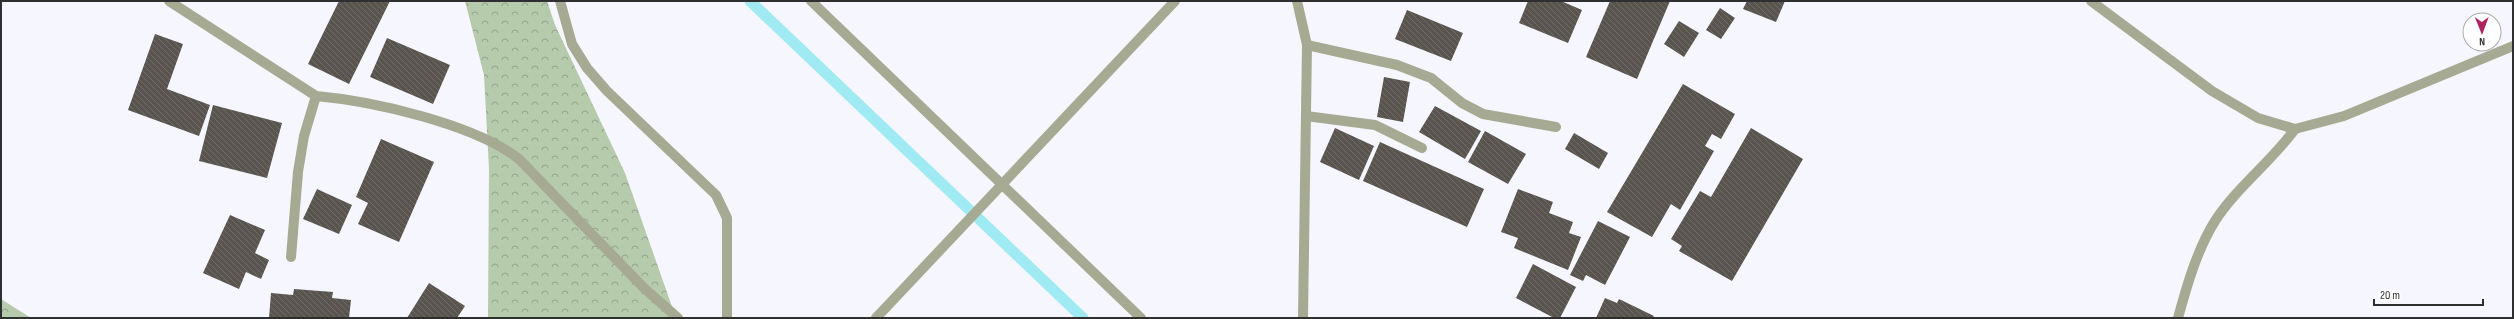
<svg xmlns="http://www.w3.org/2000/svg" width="2514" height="319" viewBox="0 0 2514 319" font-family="'Sofia Sans Condensed',sans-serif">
<defs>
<pattern id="forest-crowns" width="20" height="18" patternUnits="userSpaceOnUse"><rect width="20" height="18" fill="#b6caac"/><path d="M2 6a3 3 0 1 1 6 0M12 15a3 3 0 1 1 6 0" fill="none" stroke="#94a48d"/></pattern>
<pattern id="building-back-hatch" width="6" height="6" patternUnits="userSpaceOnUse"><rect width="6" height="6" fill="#59544e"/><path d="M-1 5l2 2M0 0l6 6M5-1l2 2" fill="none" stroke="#6e6a65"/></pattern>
</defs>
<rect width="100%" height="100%" fill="#f5f6fe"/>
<g fill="url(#forest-crowns)">
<polygon points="465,1 547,1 555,25 625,173 676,318 488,318 489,169 484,75"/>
<polygon points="1,299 31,318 1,318"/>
</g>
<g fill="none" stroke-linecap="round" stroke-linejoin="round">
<polyline stroke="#a0ebf3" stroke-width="11" points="750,1 1083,318"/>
</g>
<g fill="url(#building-back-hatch)">
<polygon points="339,1 390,1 349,84 308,64"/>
<polygon points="1528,1 1561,1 1582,10 1568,43 1519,23"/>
<polygon points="1610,1 1670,1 1637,79 1586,57"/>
<polygon points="1747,1 1785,1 1776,22 1743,9"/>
<polygon points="1720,8 1735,18 1721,39 1706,30"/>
<polygon points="1407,10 1463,33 1451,61 1395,39"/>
<polygon points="1679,21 1699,33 1684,57 1664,44"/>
<polygon points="155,34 183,44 167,89 210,105 199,136 128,110"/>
<polygon points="387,38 450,65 433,104 370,77"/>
<polygon points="1384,77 1410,82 1403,122 1377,117"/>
<polygon points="1683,84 1735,114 1721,139 1712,134 1705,146 1714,151 1680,210 1671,204 1652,237 1607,212"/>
<polygon points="213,105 282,123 267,178 199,161"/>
<polygon points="1435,106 1481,131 1465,159 1419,132"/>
<polygon points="1335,128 1374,146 1359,180 1320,162"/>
<polygon points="1751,128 1803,159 1732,281 1679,251 1682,246 1671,239 1700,191 1711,197"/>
<polygon points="1485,131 1526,154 1508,184 1468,162"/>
<polygon points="1574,133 1608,153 1599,169 1565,149"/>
<polygon points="381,139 434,162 399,242 358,224 368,203 356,197"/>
<polygon points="1380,142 1484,189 1467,227 1363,181"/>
<polygon points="317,189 352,205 339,234 303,219"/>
<polygon points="1518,189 1553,202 1549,213 1573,222 1569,233 1581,237 1568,270 1514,248 1518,238 1501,232"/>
<polygon points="230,215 265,230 255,253 269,260 261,279 246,272 239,289 203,273"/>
<polygon points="1598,221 1630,237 1605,285 1586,275 1583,281 1570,275"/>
<polygon points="1533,264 1576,287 1560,318 1554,318 1516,298"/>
<polygon points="429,283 465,306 457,318 407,318"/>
<polygon points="294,289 333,292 332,298 351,300 349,318 269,318 271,293 293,295"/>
<polygon points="1605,298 1617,303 1619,299 1654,316 1652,318 1596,318"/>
</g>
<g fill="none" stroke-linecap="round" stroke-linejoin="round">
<g stroke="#a6aa92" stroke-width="10">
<path d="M169,1L316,96C373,101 474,124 519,159L645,289L678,318"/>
<polyline points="560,1 572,44 587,68 607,91 716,195 727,218 727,318"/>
<polyline points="811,1 1141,318"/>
<polyline points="1297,1 1307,45 1303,318"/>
<polyline points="2091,1 2212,91 2258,118 2295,129 2344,116 2513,46"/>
<polyline points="1307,45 1397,65 1431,78 1462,103 1483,114 1556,127"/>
<polyline points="1306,116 1375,125 1422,148"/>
<polyline points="291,257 298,172 304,136 316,96"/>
<polyline points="876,318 1175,1"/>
<path d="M2178,318C2187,285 2197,250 2215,221C2237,187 2271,162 2295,129"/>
</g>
</g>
<rect width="2514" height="319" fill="none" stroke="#2f2f32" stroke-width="4"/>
<g transform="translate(2482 32) rotate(179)"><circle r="19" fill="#ffffff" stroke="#acacad"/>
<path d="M0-3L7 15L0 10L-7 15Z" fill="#af2361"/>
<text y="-6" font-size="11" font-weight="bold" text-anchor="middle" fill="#2f2f32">N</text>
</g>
<path d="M2374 299v6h109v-6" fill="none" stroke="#2f2f32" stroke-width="2"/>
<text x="2380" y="299" font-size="12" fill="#2f2f32" stroke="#ffffff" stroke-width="3" paint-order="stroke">20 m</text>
</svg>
